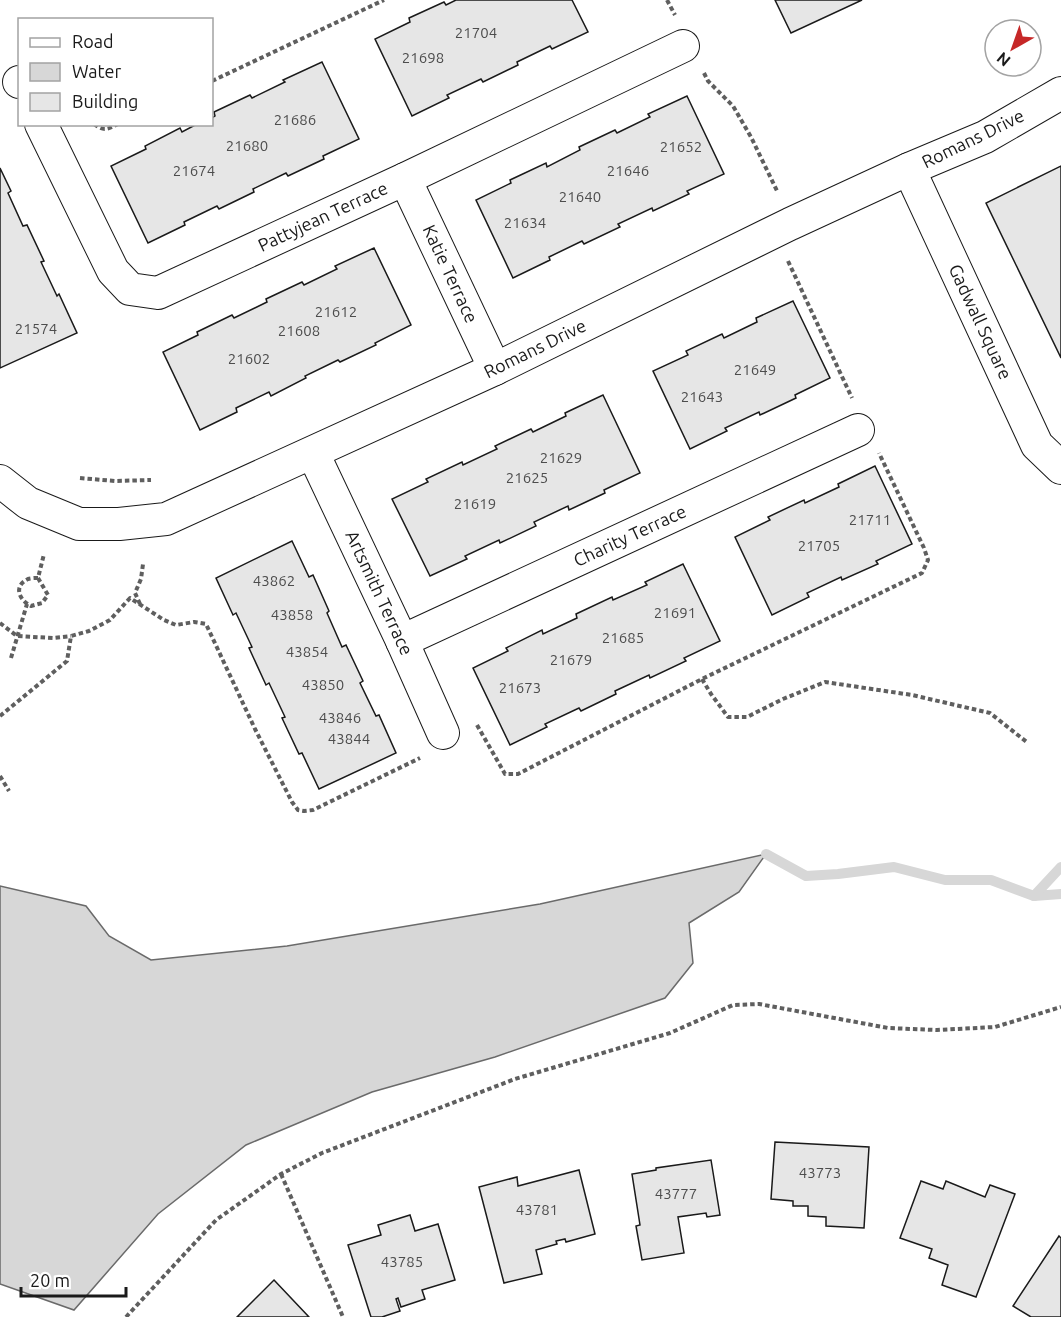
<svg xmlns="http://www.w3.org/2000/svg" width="1061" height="1317" viewBox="0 0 1061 1317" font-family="Ubuntu,sans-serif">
<rect width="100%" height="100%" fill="#fff"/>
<polygon fill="#d7d7d7" stroke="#6a6a6a" stroke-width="1.5" points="766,854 739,892 689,923 693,963 665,998 495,1057 372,1092 246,1145 158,1214 74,1310 0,1284 0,886 86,906 109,936 151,960 287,946 540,904"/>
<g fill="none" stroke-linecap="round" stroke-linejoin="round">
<g stroke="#d7d7d7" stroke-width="10">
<polyline points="766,854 806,876 838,874 894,867 945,880 991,880 1034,896 1061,894"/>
<polyline points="1034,896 1061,867"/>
</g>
</g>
<g fill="#e6e6e6" stroke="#1a1a1a" stroke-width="1.5">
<polygon points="456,0 572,0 588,32 552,49 550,46 517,62 518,65 483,82 481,79 447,95 449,98 412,116 375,39 410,22 409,18 444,2 446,5"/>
<polygon points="775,0 862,0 791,33"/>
<polygon points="322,62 359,139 323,156 324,159 288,176 286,173 253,189 254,192 219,209 217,206 184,222 185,225 148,243 111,166 146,149 145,146 180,128 182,132 197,124 212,124 212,118 215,116 214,112 250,95 252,98 285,82 283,80"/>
<polygon points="687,96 724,174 687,191 689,194 653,211 652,208 618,224 620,227 584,244 582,241 549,257 550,260 513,278 476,200 511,183 510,180 546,163 547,167 580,150 579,147 615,130 617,133 650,117 648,114"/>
<polygon points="1061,166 1061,358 986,203"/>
<polygon points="0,168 11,191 8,193 23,226 27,225 44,261 41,262 57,296 59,294 77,333 0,368"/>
<polygon points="374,248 411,325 375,343 376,345 340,362 338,360 305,376 306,378 271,396 269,392 236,408 237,412 200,430 163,352 198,335 197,332 232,315 234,318 267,302 266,299 302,282 304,285 337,269 335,266"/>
<polygon points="793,301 830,378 795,395 796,398 760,415 759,412 725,428 727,431 690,449 653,371 688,355 686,351 722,334 724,338 757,322 756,318"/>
<polygon points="603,395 640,473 604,490 605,493 569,510 568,506 534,522 536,526 500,543 499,540 465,556 467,559 430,576 392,499 428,482 426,479 462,462 463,465 497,449 495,446 531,429 533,432 566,416 565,413"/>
<polygon points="875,466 912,544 876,561 878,564 842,580 841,577 807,593 809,597 772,615 735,537 770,520 768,517 804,500 805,503 839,487 838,484"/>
<polygon points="292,541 309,577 313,575 329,611 327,613 342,647 346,645 363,681 360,683 376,716 379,715 396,753 319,789 302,753 299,754 282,718 285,717 269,683 266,685 249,648 252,647 236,613 233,615 216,578"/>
<polygon points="683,564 720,641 684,658 686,661 650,678 649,675 615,691 616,694 581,711 579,708 545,724 547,727 510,745 473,668 508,651 506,648 542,630 543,634 577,618 576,614 612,597 613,600 647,585 645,582"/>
<polygon points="775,1142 869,1147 864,1228 826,1226 826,1217 808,1216 808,1206 793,1206 793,1201 771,1199"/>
<polygon points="711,1160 720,1215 707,1217 706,1213 678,1217 684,1253 642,1260 636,1226 640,1225 632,1174 656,1170 656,1168"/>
<polygon points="579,1170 595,1234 566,1242 565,1239 556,1241 557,1244 536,1250 542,1274 504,1283 479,1187 517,1177 518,1186"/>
<polygon points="921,1181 943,1189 946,1181 985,1197 990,1185 1015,1194 976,1297 942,1285 948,1265 929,1258 932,1249 900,1238"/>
<polygon points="410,1215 415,1231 438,1224 455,1280 422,1290 425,1299 401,1307 398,1298 396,1299 400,1311 382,1317 371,1317 348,1245 381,1235 378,1225"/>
<polygon points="1059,1236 1061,1238 1061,1317 1031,1317 1013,1306"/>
<polygon points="274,1280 309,1317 237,1317"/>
</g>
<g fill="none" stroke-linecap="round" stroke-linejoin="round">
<g stroke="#1a1a1a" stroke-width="34">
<g id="street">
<polyline points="19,82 20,82"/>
<polyline points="41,124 113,271 130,289 158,293 405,179 683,46"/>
<polyline points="909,169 1037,445 1061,468"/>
<polyline points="405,179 495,369"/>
<polyline points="313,453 402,641 443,733"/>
<polyline points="0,481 28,503 79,524 119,524 166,519 495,369 790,224 909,169 985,137 1061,93"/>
<polyline points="402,641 858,430"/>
</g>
</g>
<g stroke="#5f5f5f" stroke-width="4" stroke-dasharray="4.5 3" stroke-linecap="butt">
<polyline points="667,0 675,15"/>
<polyline points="704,73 708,81 733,106 751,137 778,193"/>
<polyline points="212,81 384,0"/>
<path d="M94,124C104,132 108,129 118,124"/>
<polyline points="788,261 852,398"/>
<polyline points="80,478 115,481 151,480"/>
<path d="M38,578L48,595L42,603L31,606C19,600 13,586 28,579C31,578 35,578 38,578L44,554"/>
<polyline points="140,604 135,593 141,579 143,564"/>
<polyline points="0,623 17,636 53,638 71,636"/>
<polyline points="11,658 27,604"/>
<polyline points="702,679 711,694 728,717 747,717 783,699 825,682 912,695 990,713 1028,743"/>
<polyline points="0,716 67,661 71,636 89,631 110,620 130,598 164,620 176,625 194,622 206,624 255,729 292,802 298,810 304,811 313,810 420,758"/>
<polyline points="477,725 505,774 518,774 702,679 922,573 928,560 924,548 879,453"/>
<polyline points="0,776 9,791"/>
<polyline points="281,1174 343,1317"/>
<polyline points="126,1317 216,1220 281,1174 322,1153 515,1079 670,1033 733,1005 759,1004 888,1028 937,1030 995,1027 1061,1007"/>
</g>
<use href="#street" stroke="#fff" stroke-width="32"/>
</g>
<g text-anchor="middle" stroke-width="4.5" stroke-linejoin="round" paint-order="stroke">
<g font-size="15" fill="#4d4d4d">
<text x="476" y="38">21704</text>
<text x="423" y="63">21698</text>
<text x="295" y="125">21686</text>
<text x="247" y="151">21680</text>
<text x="681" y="152">21652</text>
<text x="194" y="176">21674</text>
<text x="628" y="176">21646</text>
<text x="580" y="202">21640</text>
<text x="525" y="228">21634</text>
<text x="336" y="317">21612</text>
<text x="36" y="334">21574</text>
<text x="299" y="336">21608</text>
<text x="249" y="364">21602</text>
<text x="755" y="375">21649</text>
<text x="702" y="402">21643</text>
<text x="561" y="463">21629</text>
<text x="527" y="483">21625</text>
<text x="475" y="509">21619</text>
<text x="870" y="525">21711</text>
<text x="819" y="551">21705</text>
<text x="274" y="586">43862</text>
<text x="675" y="618">21691</text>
<text x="292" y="620">43858</text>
<text x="623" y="643">21685</text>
<text x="307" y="657">43854</text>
<text x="571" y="665">21679</text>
<text x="323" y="690">43850</text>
<text x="520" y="693">21673</text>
<text x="340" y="723">43846</text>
<text x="349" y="744">43844</text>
<text x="820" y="1178">43773</text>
<text x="676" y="1199">43777</text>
<text x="537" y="1215">43781</text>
<text x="402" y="1267">43785</text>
</g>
<g font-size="18" fill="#1a1a1a" stroke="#fff">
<text transform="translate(973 139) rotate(-26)" y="6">Romans Drive</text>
<text transform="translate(323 217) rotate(-25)" y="6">Pattyjean Terrace</text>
<text transform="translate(450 274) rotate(65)" y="6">Katie Terrace</text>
<text transform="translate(980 322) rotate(65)" y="6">Gadwall Square</text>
<text transform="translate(535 349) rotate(-26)" y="6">Romans Drive</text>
<text transform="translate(630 536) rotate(-25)" y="6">Charity Terrace</text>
<text transform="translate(379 593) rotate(65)" y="6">Artsmith Terrace</text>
</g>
</g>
<rect x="18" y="18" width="195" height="108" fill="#ffffff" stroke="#a3a3a3" stroke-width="1.5"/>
<rect x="30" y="38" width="30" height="9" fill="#ffffff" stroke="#a3a3a3" stroke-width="1.5"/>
<text x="72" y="48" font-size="18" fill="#1a1a1a">Road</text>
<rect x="30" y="63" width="30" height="18" fill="#d7d7d7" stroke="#a3a3a3" stroke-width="1.5"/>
<text x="72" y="78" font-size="18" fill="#1a1a1a">Water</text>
<rect x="30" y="93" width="30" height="18" fill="#e6e6e6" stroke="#a3a3a3" stroke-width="1.5"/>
<text x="72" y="108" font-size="18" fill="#1a1a1a">Building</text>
<g transform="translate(1013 48) rotate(220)"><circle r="28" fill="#ffffff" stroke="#a3a3a3" stroke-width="1.5"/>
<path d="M0-4.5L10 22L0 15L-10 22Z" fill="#c62828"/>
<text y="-9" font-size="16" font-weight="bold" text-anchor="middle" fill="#1a1a1a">N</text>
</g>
<path d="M21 1287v9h105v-9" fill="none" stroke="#1a1a1a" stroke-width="3"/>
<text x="30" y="1287" font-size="18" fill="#1a1a1a" stroke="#ffffff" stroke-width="4.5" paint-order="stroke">20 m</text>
</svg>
